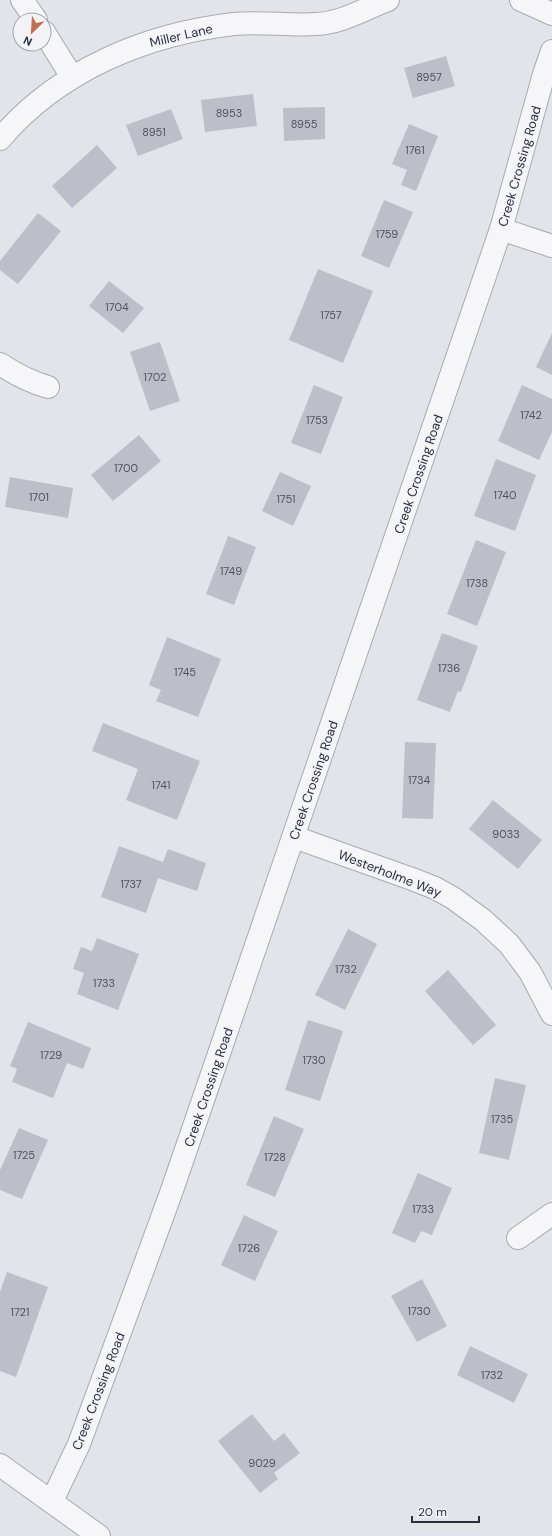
<svg xmlns="http://www.w3.org/2000/svg" width="552" height="1536" viewBox="0 0 552 1536" font-family="'DM Sans',sans-serif">
<rect width="100%" height="100%" fill="#e3e3ea"/>
<g fill="#bebec9">
<polygon points="446,56 455,86 413,98 404,68"/>
<polygon points="253,94 257,126 205,132 201,100"/>
<polygon points="325,107 325,139 284,141 283,108"/>
<polygon points="171,109 183,139 138,156 126,125"/>
<polygon points="409,124 438,136 416,191 401,185 407,170 392,164"/>
<polygon points="97,145 117,168 72,208 52,186"/>
<polygon points="384,200 413,212 389,268 361,256"/>
<polygon points="38,213 61,231 18,284 0,270 0,261"/>
<polygon points="318,269 373,291 343,363 289,340"/>
<polygon points="109,281 144,308 123,333 89,306"/>
<polygon points="552,333 552,375 536,367"/>
<polygon points="160,342 180,401 150,411 130,352"/>
<polygon points="314,385 343,397 321,454 291,443"/>
<polygon points="522,385 552,399 552,432 539,460 498,441"/>
<polygon points="139,435 161,461 113,501 91,475"/>
<polygon points="496,459 536,475 515,531 474,516"/>
<polygon points="280,472 311,486 293,526 262,511"/>
<polygon points="10,477 73,488 68,518 5,507"/>
<polygon points="228,536 256,547 234,605 206,594"/>
<polygon points="476,540 506,552 477,626 447,614"/>
<polygon points="442,633 478,646 461,692 458,691 450,712 417,700"/>
<polygon points="167,637 221,659 198,717 156,701 161,690 149,685"/>
<polygon points="103,723 200,761 177,820 126,800 138,769 92,751"/>
<polygon points="405,742 436,743 433,819 402,818"/>
<polygon points="493,800 542,840 518,869 469,829"/>
<polygon points="119,846 163,862 168,849 206,863 197,891 158,878 146,913 101,897"/>
<polygon points="348,929 377,944 345,1010 315,995"/>
<polygon points="97,938 139,954 118,1010 77,994 84,973 73,969 81,947 92,951"/>
<polygon points="448,970 496,1025 473,1045 425,991"/>
<polygon points="308,1020 343,1031 320,1101 285,1090"/>
<polygon points="28,1022 91,1048 83,1069 67,1063 53,1098 12,1082 17,1069 10,1066"/>
<polygon points="495,1078 526,1085 509,1160 479,1153"/>
<polygon points="274,1116 304,1129 275,1197 246,1185"/>
<polygon points="19,1128 48,1140 22,1199 0,1190 0,1170"/>
<polygon points="418,1173 452,1188 432,1235 421,1231 415,1243 392,1233"/>
<polygon points="244,1215 278,1231 255,1281 221,1265"/>
<polygon points="7,1272 48,1287 16,1377 0,1371 0,1292"/>
<polygon points="422,1279 447,1326 417,1342 391,1296"/>
<polygon points="470,1346 528,1374 514,1403 457,1375"/>
<polygon points="252,1414 274,1441 284,1433 300,1453 274,1473 278,1479 260,1493 218,1441"/>
</g>
<g fill="none" stroke-linecap="round" stroke-linejoin="round">
<g stroke="#a9a9b4" stroke-width="24">
<g id="minor">
<polyline points="22,0 36,20"/>
<polyline points="521,0 552,14"/>
<polyline points="44,32 72,77"/>
<path d="M0,139C59,70 146,34 234,24C261,21 289,26 316,24C342,23 364,9 388,0"/>
<polyline points="501,229 552,246"/>
<path d="M0,364C15,374 30,382 48,387"/>
<polyline points="294,837 412,879 435,888 453,898 483,920 509,944 530,972 552,1014"/>
<polyline points="518,1238 552,1214"/>
</g>
</g>
<g stroke="#a9a9b4" stroke-width="24">
<g id="tertiary">
<polyline points="0,1465 99,1536"/>
<polyline points="52,1501 79,1444 171,1193 211,1077 501,229 544,74 552,51"/>
</g>
</g>
<use href="#minor" stroke="#f6f6f9" stroke-width="22"/>
<use href="#tertiary" stroke="#f6f6f9" stroke-width="22"/>
</g>
<g text-anchor="middle" stroke-width="3" stroke-linejoin="round" paint-order="stroke">
<g font-size="11" fill="#515162">
<text x="429" y="81">8957</text>
<text x="229" y="117">8953</text>
<text x="304" y="128">8955</text>
<text x="154" y="136">8951</text>
<text x="415" y="154">1761</text>
<text x="387" y="238">1759</text>
<text x="117" y="311">1704</text>
<text x="331" y="319">1757</text>
<text x="155" y="381">1702</text>
<text x="531" y="419">1742</text>
<text x="317" y="424">1753</text>
<text x="126" y="472">1700</text>
<text x="505" y="499">1740</text>
<text x="39" y="501">1701</text>
<text x="286" y="503">1751</text>
<text x="231" y="575">1749</text>
<text x="477" y="587">1738</text>
<text x="449" y="672">1736</text>
<text x="185" y="676">1745</text>
<text x="419" y="784">1734</text>
<text x="161" y="789">1741</text>
<text x="506" y="838">9033</text>
<text x="131" y="888">1737</text>
<text x="346" y="973">1732</text>
<text x="104" y="987">1733</text>
<text x="51" y="1059">1729</text>
<text x="314" y="1064">1730</text>
<text x="502" y="1123">1735</text>
<text x="24" y="1159">1725</text>
<text x="275" y="1161">1728</text>
<text x="423" y="1213">1733</text>
<text x="249" y="1252">1726</text>
<text x="419" y="1315">1730</text>
<text x="20" y="1316">1721</text>
<text x="492" y="1379">1732</text>
<text x="262" y="1467">9029</text>
</g>
<g font-size="13" fill="#2d2d40" stroke="#f3f3f7">
<text transform="translate(181 35) rotate(-13)" y="5">Miller Lane</text>
<text transform="translate(519 166) rotate(-74)" y="5">Creek Crossing Road</text>
<text transform="translate(418 474) rotate(-71)" y="5">Creek Crossing Road</text>
<text transform="translate(313 780) rotate(-71)" y="5">Creek Crossing Road</text>
<text transform="translate(390 873) rotate(21)" y="5">Westerholme Way</text>
<text transform="translate(208 1087) rotate(-71)" y="5">Creek Crossing Road</text>
<text transform="translate(98 1391) rotate(-69)" y="5">Creek Crossing Road</text>
</g>
</g>
<g transform="translate(32 32) rotate(205)"><circle r="19" fill="#f3f3f7" stroke="#a4a4ae"/>
<path d="M0-3L7 15L0 10L-7 15Z" fill="#c16e56"/>
<text y="-6" font-size="11" font-weight="bold" text-anchor="middle" fill="#2d2d40">N</text>
</g>
<path d="M412 1516v6h67v-6" fill="none" stroke="#2d2d40" stroke-width="2"/>
<text x="418" y="1516" font-size="12" fill="#2d2d40" stroke="#f3f3f7" stroke-width="3" paint-order="stroke">20 m</text>
</svg>
